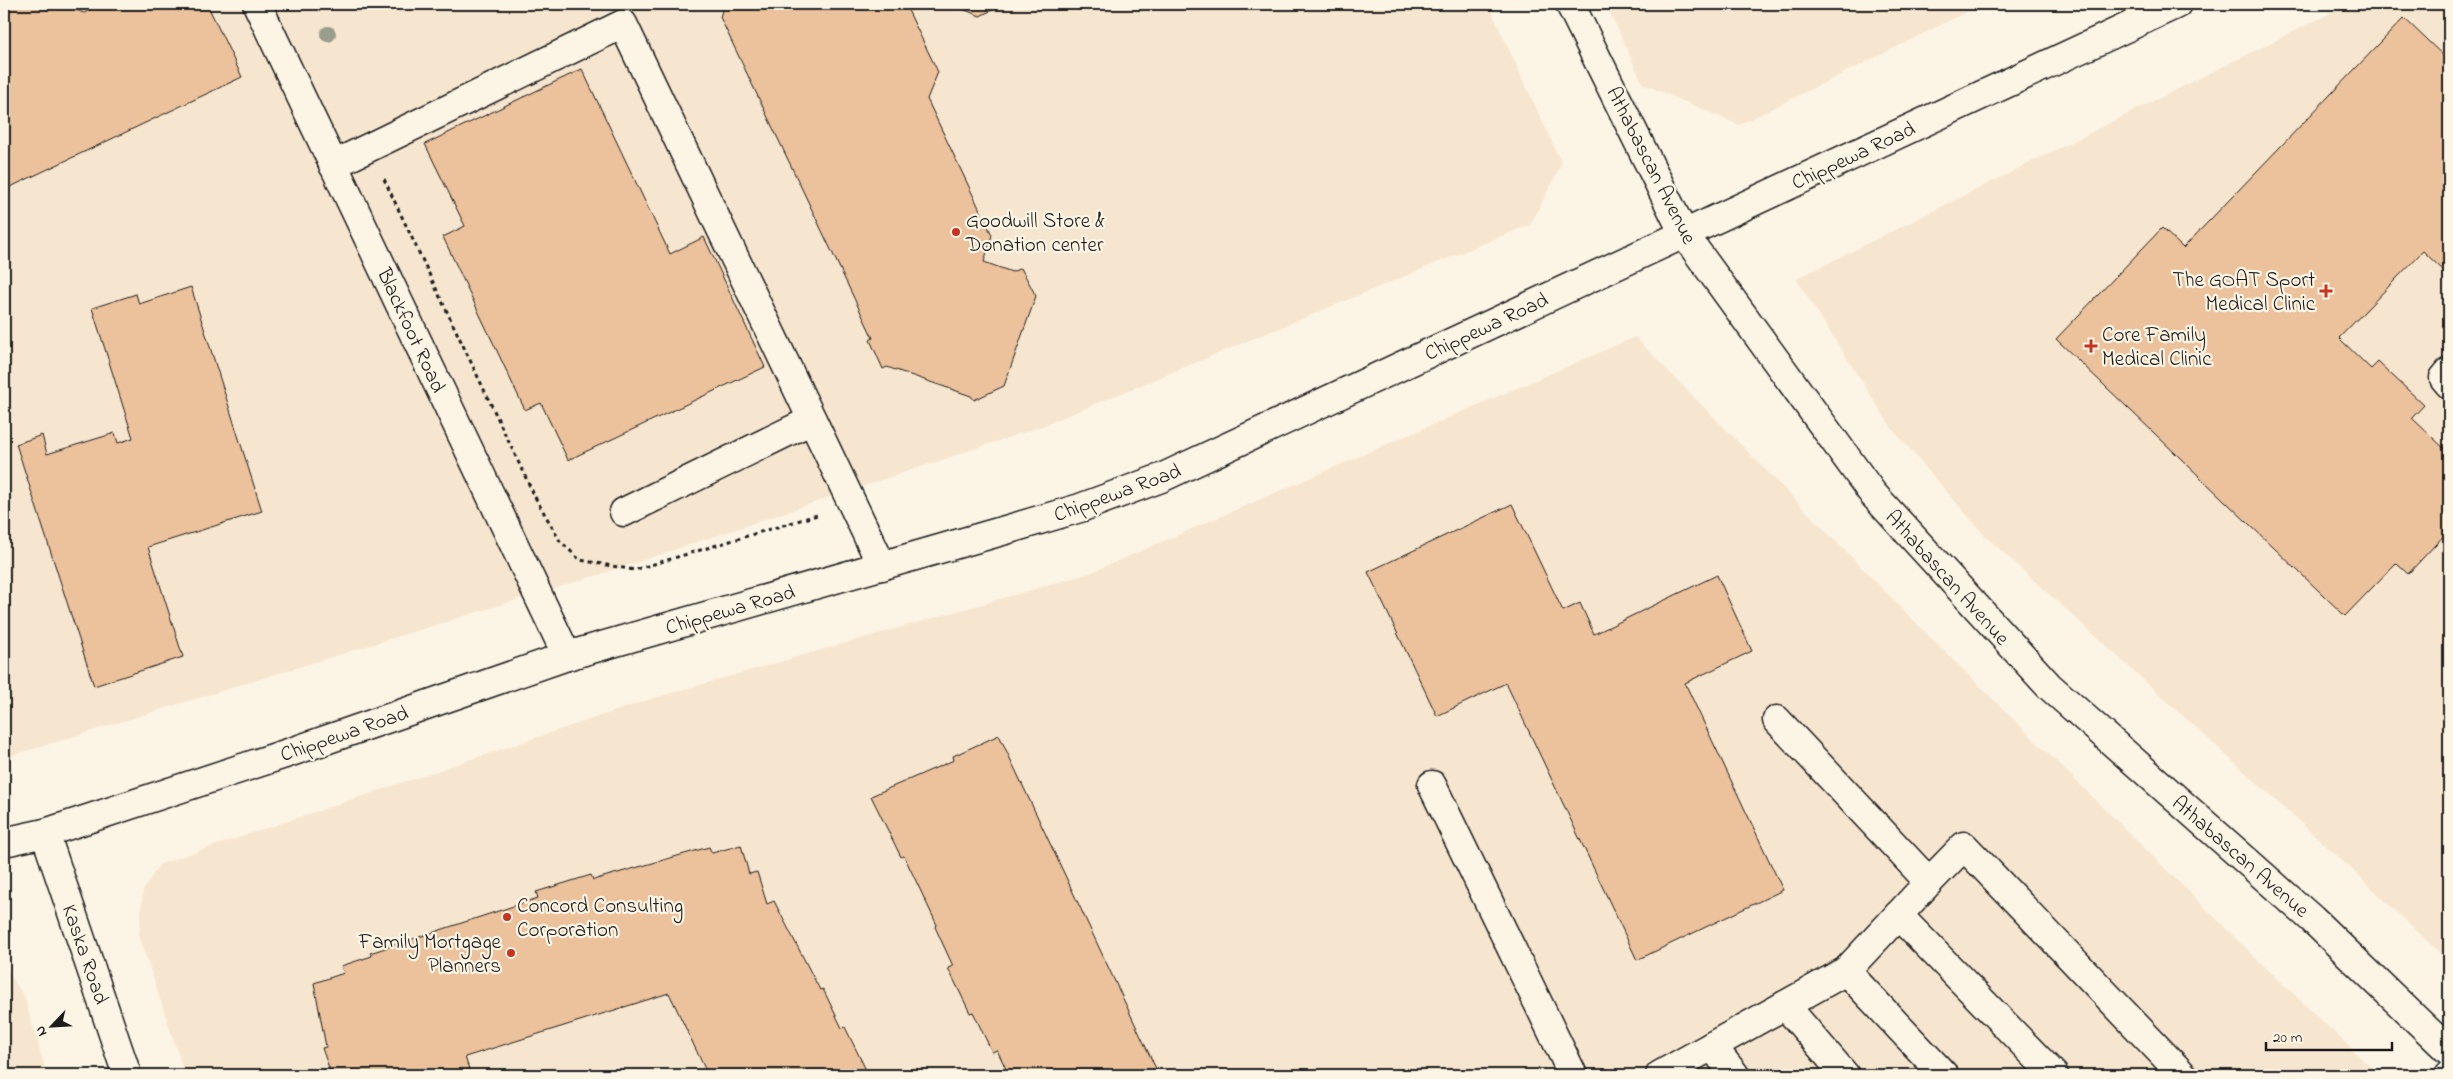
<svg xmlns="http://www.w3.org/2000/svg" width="2453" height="1079" viewBox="0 0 2453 1079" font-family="'Indie Flower',sans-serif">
<rect width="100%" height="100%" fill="#fcf5e5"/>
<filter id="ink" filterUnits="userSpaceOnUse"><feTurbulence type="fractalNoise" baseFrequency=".02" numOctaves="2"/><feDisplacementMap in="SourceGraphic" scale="10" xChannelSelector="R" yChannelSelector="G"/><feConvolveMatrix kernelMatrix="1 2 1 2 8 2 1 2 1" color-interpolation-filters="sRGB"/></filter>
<g filter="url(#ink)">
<g fill="#f7e6cf">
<polygon points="4,4 1488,4 1562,164 1531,224 1040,427 611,571 4,758"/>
<polygon points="1606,4 1983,4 1739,125 1643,84"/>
<polygon points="2349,4 2449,4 2449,962 2357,874 1986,537 1893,430 1796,279"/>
<polygon points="1635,337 1930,637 2260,962 2379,1075 185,1075 139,935 143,890 160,864 654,698 1090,573"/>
<polygon points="4,966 24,996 47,1075 4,1075"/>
</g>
<g fill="#ecc29c" stroke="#1c1c1c">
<polygon points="4,4 60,4 84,13 103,4 207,4 242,77 4,190"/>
<polygon points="724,4 899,4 906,6 938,72 927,99 992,235 984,262 1012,272 1021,268 1036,296 1004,386 974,400 971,396 887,367 883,369 870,340 873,338 720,17"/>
<polygon points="954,4 1005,4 980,16 955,6"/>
<polygon points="2404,18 2449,61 2449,266 2444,271 2423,251 2339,338 2371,369 2378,362 2424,405 2412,418 2449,453 2449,510 2444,515 2449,520 2449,530 2408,574 2396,563 2345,616 2056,339 2162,228 2183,248"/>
<polygon points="582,69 670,254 704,237 765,367 568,460 541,403 525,410 443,237 465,226 425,144"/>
<polygon points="191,287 262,511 148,547 183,657 94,686 16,444 42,435 47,454 115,433 118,443 133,438 92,308 136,294 139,304"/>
<polygon points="1512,504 1563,611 1580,603 1594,634 1717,575 1752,651 1685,683 1783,890 1637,960 1506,683 1437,716 1368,572"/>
<polygon points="999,735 1159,1075 1009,1075 997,1050 992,1052 973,1012 970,1013 948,968 953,966 935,927 937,925 904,856 901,857 871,796 954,760 953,756"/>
<polygon points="741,845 749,874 757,872 767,904 774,901 820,990 823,989 842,1028 845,1027 866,1070 863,1071 865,1075 708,1075 669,993 465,1057 471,1075 327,1075 326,1073 330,1071 322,1048 326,1047 314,983 344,973 341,966 372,956 370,953 538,898 536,892 591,875 593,880 709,847 712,853"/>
</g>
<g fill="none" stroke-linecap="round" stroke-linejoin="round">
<g stroke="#1c1c1c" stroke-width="31">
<g id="minor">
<polyline points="257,4 567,656"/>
<polyline points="1570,4 1684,234 1873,494 2049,686 2312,919 2449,1051"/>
<polyline points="333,165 623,24 882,566"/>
<polyline points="2449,372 2444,378 2449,384"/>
<polyline points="624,512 812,420"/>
<polyline points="1777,720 1929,882 1964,846 2183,1075"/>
<polyline points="1432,785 1573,1075"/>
<polyline points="45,833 127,1075"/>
<polyline points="4,842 45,833 291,752 567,656 1009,529 1080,508 1161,478 2177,4"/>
<polyline points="1898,915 2054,1075"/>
<polyline points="1846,971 1944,1075"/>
<polyline points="1785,1005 1845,1075"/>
<polyline points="1712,1046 1735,1075"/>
<polyline points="1660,1075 1846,971 1929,882"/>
<polyline points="2448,1075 2449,1074"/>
</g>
</g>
<polyline stroke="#1c1c1c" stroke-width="3" stroke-dasharray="4 4" stroke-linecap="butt" points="384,179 535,497 560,541 580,560 634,570 817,515"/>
<use href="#minor" stroke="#fcf5e5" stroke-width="28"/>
</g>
<circle fill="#999d8b" cx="328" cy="34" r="8"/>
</g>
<g fill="#c8321e" stroke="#fcf5e5" stroke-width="2">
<circle cx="956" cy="232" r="5"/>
<path d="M2323.5 283.5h5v5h5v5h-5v5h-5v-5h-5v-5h5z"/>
<path d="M2088.5 338.5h5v5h5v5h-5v5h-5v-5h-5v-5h5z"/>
<circle cx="507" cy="917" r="5"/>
<circle cx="511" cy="953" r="5"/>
</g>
<g text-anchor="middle" stroke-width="4.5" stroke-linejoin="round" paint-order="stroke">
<g font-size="21" fill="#1c1c1c" stroke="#fcf5e5">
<text transform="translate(1853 155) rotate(-25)" y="7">Chippewa Road</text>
<text transform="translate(1652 165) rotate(63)" y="7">Athabascan Avenue</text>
<text transform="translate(1486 326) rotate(-25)" y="7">Chippewa Road</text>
<text transform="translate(412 330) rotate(65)" y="7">Blackfoot Road</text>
<text transform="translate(1117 492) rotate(-20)" y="7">Chippewa Road</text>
<text transform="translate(1948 577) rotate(48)" y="7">Athabascan Avenue</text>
<text transform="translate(730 609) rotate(-16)" y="7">Chippewa Road</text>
<text transform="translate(344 733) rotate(-19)" y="7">Chippewa Road</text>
<text transform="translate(2241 856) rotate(41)" y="7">Athabascan Avenue</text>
<text transform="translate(86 954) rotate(71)" y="7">Kaska Road</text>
</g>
<g font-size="21" fill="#1c1c1c" stroke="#fcf5e5" text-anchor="start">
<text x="966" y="227">Goodwill Store &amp;<tspan x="966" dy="24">Donation center</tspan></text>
<text x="2315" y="286" text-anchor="end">The GOAT Sport<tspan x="2315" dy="24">Medical Clinic</tspan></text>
<text x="2102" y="341">Core Family<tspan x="2102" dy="24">Medical Clinic</tspan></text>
<text x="517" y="912">Concord Consulting<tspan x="517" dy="24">Corporation</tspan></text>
<text x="501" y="948" text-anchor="end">Family Mortgage<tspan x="501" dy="24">Planners</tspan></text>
</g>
</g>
<rect width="2453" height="1079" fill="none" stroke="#fcf5e5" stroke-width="20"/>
<rect x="10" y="10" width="2433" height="1059" fill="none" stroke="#1c1c1c" stroke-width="2" filter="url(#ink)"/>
<g transform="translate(52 1026) rotate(245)" stroke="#fcf5e5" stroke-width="4" paint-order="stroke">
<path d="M0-4L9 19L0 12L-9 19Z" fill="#1c1c1c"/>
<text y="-8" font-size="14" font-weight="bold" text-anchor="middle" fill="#1c1c1c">N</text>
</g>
<path d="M2266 1042v8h126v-8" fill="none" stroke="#1c1c1c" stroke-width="2.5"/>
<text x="2273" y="1042" font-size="15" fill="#1c1c1c" stroke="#fcf5e5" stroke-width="4" paint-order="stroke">20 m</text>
</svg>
